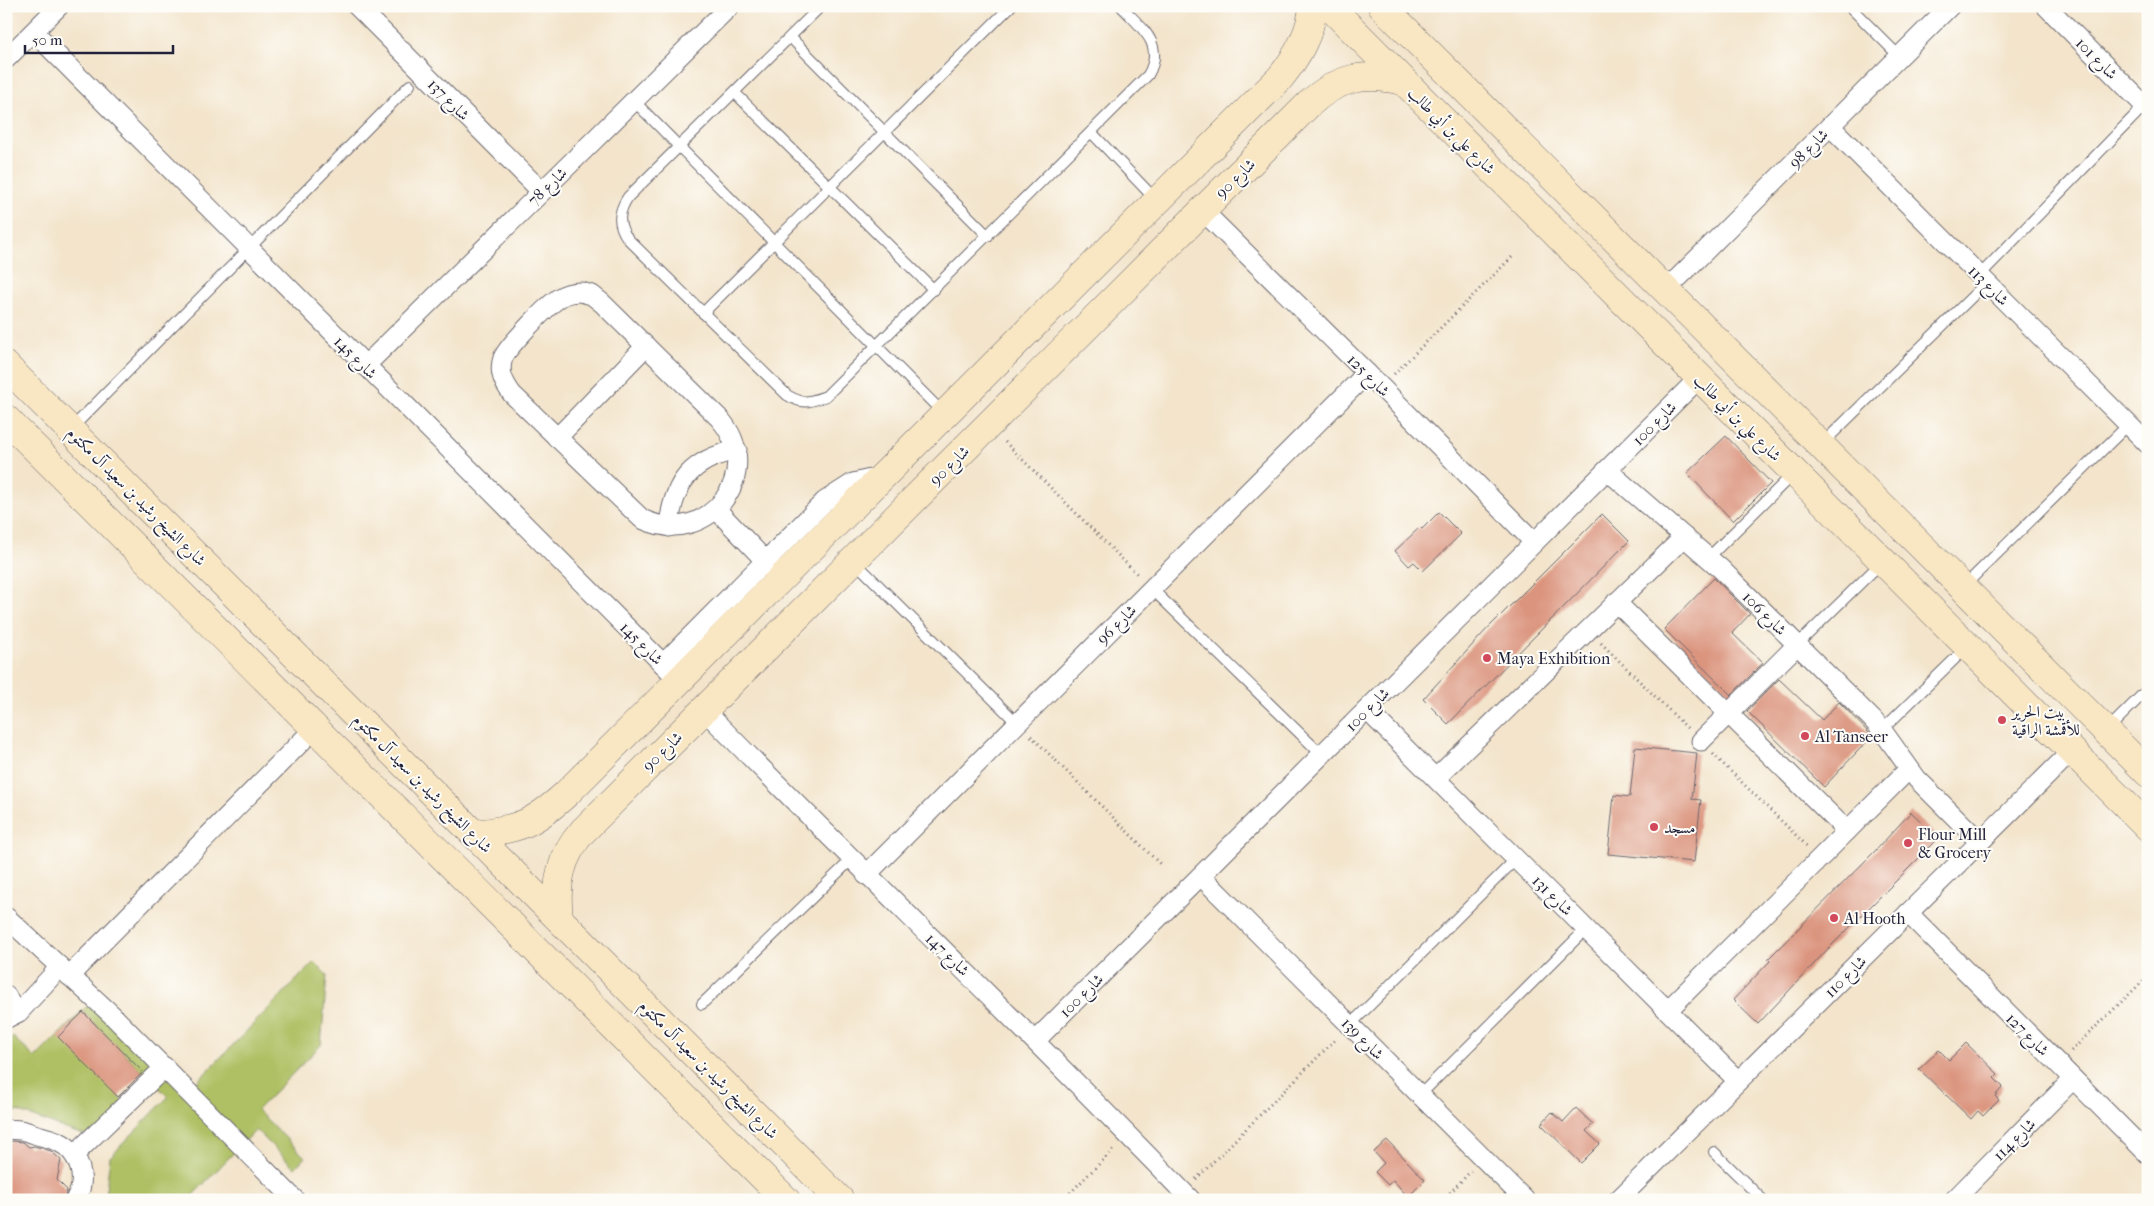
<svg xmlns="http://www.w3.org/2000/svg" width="2154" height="1206" viewBox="0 0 2154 1206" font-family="'IM FELL French Canon',Amiri,serif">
<rect width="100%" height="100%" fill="#fdfcf7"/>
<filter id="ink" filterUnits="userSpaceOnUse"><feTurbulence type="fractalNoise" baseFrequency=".02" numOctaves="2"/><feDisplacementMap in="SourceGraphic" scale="10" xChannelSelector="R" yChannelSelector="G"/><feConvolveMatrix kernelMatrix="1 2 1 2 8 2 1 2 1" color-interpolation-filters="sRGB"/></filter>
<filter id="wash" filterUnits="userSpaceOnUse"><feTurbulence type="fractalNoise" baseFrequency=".0096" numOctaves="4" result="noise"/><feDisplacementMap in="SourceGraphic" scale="20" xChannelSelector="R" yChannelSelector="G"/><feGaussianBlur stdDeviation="1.12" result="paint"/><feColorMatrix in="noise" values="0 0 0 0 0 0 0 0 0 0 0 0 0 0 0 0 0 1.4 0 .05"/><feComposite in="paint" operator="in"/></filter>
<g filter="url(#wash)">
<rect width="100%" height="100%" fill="#f3e4cb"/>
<polygon fill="#aec063" stroke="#68714f" points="314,962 327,975 321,1045 257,1110 305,1157 295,1168 256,1130 188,1200 106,1200 105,1198 110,1157 168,1097 83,1012 59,1037 126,1104 94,1139 17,1111 6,1121 6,1044 13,1037 35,1058 91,1002 184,1095"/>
<g id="blocks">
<g fill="#db957f">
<polygon points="1726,436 1771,483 1733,521 1687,473"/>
<polygon points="1439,512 1461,534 1423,571 1414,562 1409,566 1395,551 1420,527 1422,529"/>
<polygon points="1602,514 1629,541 1448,724 1423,699 1487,629"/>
<polygon points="1714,578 1750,614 1732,633 1763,663 1731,695 1664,629"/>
<polygon points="1779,679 1822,720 1839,702 1872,736 1824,787 1747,711"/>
<polygon points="1635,747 1697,753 1692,799 1701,800 1694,862 1608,854 1614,795 1630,797"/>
<polygon points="1911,812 1939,838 1825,952 1758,1024 1733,1000 1770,961 1768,959 1877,849"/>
<polygon points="83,1012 143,1072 118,1097 58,1037"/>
<polygon points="1966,1043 1998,1074 1994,1078 2003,1087 1995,1096 1999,1100 1983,1116 1978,1111 1971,1119 1919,1069 1939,1050 1949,1060"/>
<polygon points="1576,1108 1593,1124 1586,1131 1600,1144 1581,1163 1541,1124 1552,1112 1563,1122"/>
<polygon points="1387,1140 1425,1180 1408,1197 1393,1180 1388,1185 1375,1172 1384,1163 1374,1152"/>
<polygon points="12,1141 23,1142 29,1147 34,1146 51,1151 61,1160 57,1180 67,1190 64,1200 6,1200 6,1147"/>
</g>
</g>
</g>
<g filter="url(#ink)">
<use href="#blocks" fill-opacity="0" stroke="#6b666d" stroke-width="1"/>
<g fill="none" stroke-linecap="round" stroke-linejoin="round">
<g stroke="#6b666d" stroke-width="12">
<g id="lane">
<path d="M821,6L628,197C618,212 617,224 628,239L787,395C803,405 809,402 826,396L1148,75C1166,44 1141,28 1121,6"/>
<polyline points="1849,6 1899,56"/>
<polyline points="790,37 988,236"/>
<polyline points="735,93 934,290"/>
<polyline points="634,101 944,414"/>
<polyline points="1091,132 1156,200"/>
<polyline points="1979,276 2144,106"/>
<polyline points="703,313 1011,6"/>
<polyline points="71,429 410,85"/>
<polyline points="1821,445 1986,283"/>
<polyline points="1708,558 1793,474"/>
<polyline points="855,562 1017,723"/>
<polyline points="1963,587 2128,425"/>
<polyline points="1152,589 1322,755"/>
<polyline points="1797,645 1882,562"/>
<polyline points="1882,730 1967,647"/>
<polyline points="2106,731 2148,689"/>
<polyline points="702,1004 851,860"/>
<polyline points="1350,1025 1516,859"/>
<polyline points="1420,1095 1586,929"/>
<polyline points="1714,1152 1763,1200"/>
</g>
</g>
<g stroke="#6b666d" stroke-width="21">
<g id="street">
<polyline points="357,6 541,191"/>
<polyline points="2046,6 2148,109"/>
<polyline points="34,32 679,680"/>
<polyline points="6,59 59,6"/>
<polyline points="1830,126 2148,444"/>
<polyline points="1202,210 1381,387 1534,542"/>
<polyline points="1666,290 1950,6"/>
<path d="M581,292L592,295L602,303L719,418C768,472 707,550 642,519L512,394C504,383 498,372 503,358C508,346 547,306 559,298C566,293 572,292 581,292Z"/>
<polyline points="365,366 730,6"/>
<polyline points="557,438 646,346"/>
<polyline points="1607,470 1721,569 1872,719 1882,730 1917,779 1980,842"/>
<polyline points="717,510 774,570"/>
<path d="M669,527C673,482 692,459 737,450"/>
<polyline points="1616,602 1847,831"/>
<polyline points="663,664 825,501 853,483 884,476"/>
<path d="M704,710C865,874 1031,1034 1191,1200"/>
<polyline points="1367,710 1738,1081"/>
<polyline points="1701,741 1797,645"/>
<polyline points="1436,778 1684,537"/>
<polyline points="866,875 1367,373"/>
<polyline points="1201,876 1525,1200"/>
<polyline points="1908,913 2148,1154"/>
<polyline points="6,917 111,1014 295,1200"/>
<polyline points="69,976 315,728"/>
<polyline points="6,995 11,1005 6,1019"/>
<polyline points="1668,1010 1909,769"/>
<polyline points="7,1018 19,1012 60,967"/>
<polyline points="1035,1041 1700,377"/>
<path d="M6,1130C17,1128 26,1131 37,1135C44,1137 53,1139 59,1142C80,1152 88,1181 75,1200"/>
<polyline points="74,1155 165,1067"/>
<polyline points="1618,1200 2072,751"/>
<polyline points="1954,1200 2073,1079"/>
</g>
</g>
<g stroke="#6b666d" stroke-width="29">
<g id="secondary">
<polyline points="1329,6 2148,827"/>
<polyline points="1382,6 2148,773"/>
<polyline points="6,366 840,1200"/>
<polyline points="6,419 786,1200"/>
<path d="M475,834C519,829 533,824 566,794L1280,78C1297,57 1311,34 1313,6"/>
<path d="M559,918C555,884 560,857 583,831L1309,104C1339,77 1364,72 1403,81"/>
</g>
</g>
<g stroke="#6b666d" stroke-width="3" stroke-dasharray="1 4" stroke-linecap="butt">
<polyline points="1394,374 1512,257"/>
<polyline points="1005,442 1138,575"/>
<polyline points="1601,643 1687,728"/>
<polyline points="1031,736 1162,866"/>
<polyline points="1713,754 1807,846"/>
<polyline points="2071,1051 2148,976"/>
<polyline points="1196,1179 1336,1039"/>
<polyline points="1063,1200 1115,1148"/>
<polyline points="1443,1200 1471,1171"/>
</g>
<use href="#lane" stroke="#fff" stroke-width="10"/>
<use href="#street" stroke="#fff" stroke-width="19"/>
<use href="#secondary" stroke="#f9e7c3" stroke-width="28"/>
</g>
</g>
<g fill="#d1495b" stroke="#fdfcf7" stroke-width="2">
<circle cx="1487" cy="658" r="5"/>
<circle cx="2002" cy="720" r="5"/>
<circle cx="1805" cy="736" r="5"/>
<circle cx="1654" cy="827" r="5"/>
<circle cx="1908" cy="843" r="5"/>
<circle cx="1834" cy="918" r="5"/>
</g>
<g text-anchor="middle" stroke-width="4" stroke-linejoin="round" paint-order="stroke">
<g font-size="16" fill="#22223b" stroke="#fdfcf7">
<text transform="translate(2097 58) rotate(45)" y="6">شارع 101</text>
<text transform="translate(449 99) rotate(45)" y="6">شارع 137</text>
<text transform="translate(1452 130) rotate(45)" y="6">شارع علي بن أبي طالب</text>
<text transform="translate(1808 148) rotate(-45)" y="6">شارع 98</text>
<text transform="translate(1235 178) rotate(-45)" y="6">شارع 90</text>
<text transform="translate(547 186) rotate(-44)" y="6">شارع 78</text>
<text transform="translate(1989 285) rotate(45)" y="6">شارع 113</text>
<text transform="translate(356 357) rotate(45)" y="6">شارع 145</text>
<text transform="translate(1369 375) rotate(45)" y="6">شارع 125</text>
<text transform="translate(1738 417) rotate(45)" y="6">شارع علي بن أبي طالب</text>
<text transform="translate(1654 423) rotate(-45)" y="6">شارع 100</text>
<text transform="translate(949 465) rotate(-45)" y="6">شارع 90</text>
<text transform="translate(137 496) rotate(45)" y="6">شارع الشيخ رشيد بن سعيد آل مكتوم</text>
<text transform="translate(1765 613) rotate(45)" y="6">شارع 106</text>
<text transform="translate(1116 624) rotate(-45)" y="6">شارع 96</text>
<text transform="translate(642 643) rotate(45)" y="6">شارع 145</text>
<text transform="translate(1367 709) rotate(-45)" y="6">شارع 100</text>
<text transform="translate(662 751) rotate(-45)" y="6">شارع 90</text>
<text transform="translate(423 783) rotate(45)" y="6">شارع الشيخ رشيد بن سعيد آل مكتوم</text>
<text transform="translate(1553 895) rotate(45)" y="6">شارع 131</text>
<text transform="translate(948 954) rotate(44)" y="6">شارع 147</text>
<text transform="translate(1845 976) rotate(-45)" y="6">شارع 110</text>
<text transform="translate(1081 995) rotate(-45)" y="6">شارع 100</text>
<text transform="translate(2028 1034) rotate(45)" y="6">شارع 127</text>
<text transform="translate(1363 1038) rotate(45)" y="6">شارع 139</text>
<text transform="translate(709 1069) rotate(45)" y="6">شارع الشيخ رشيد بن سعيد آل مكتوم</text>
<text transform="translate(2014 1139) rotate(-45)" y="6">شارع 114</text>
</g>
<g font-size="16" fill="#22223b" stroke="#fdfcf7" text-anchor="start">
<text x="1497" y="664">Maya Exhibition</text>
<text x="2012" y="717">بيت الحرير<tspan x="2012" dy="18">للأقمشة الراقية</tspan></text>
<text x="1815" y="742">Al Tanseer</text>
<text x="1664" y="833">مسجد</text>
<text x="1918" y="840">Flour Mill<tspan x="1918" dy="18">&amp; Grocery</tspan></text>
<text x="1844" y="924">Al Hooth</text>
</g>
</g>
<rect width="2154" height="1206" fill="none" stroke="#fdfcf7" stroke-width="25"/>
<path d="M25 45v8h148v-8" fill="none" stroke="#22223b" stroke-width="2.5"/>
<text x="32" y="45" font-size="15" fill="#22223b" stroke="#fdfcf7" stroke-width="4" paint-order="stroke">50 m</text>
</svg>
